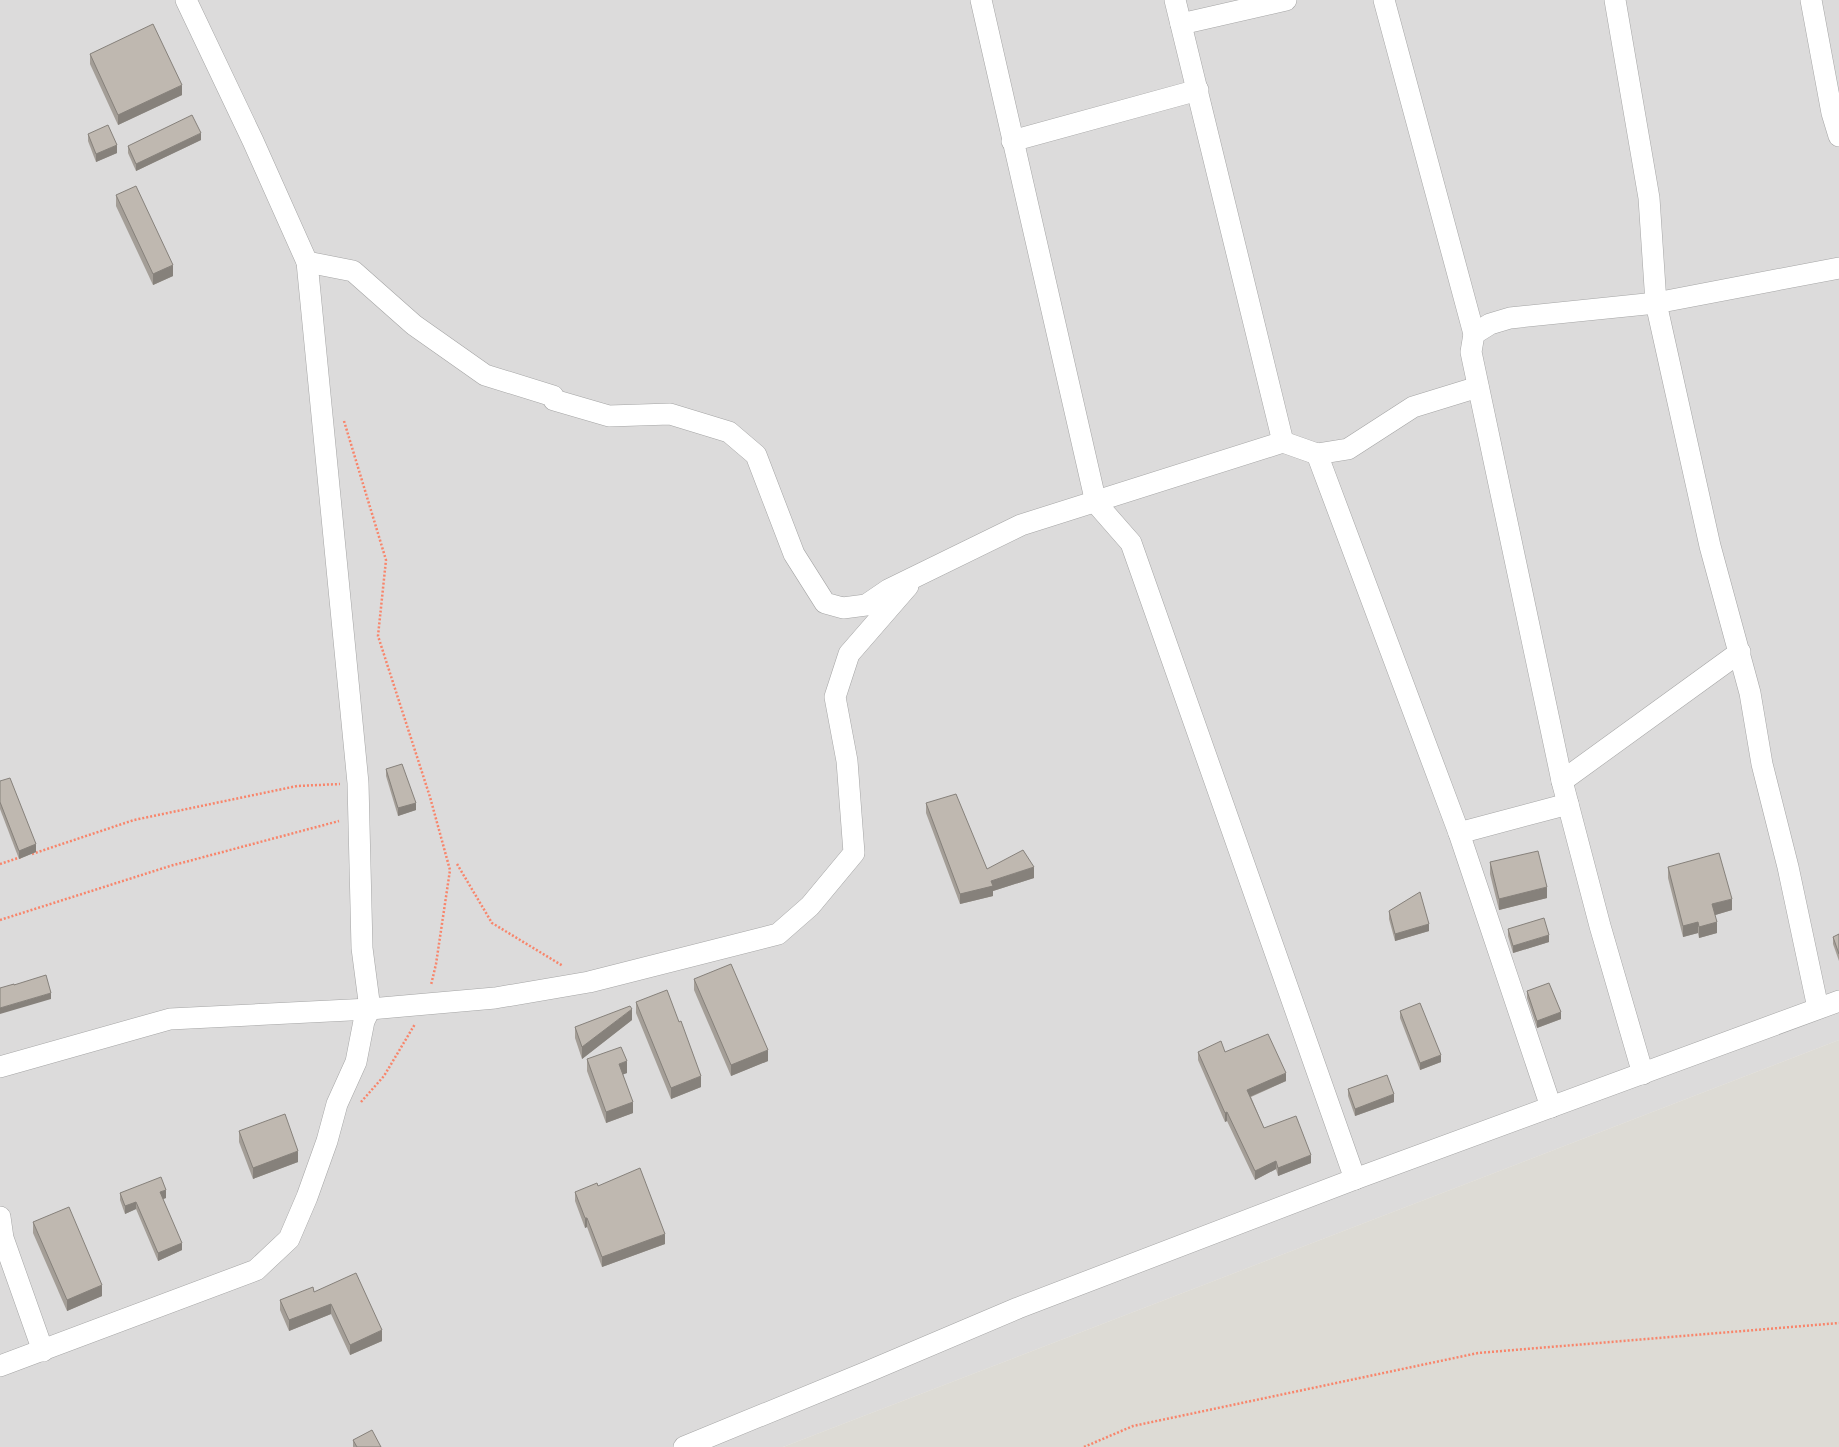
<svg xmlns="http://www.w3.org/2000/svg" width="1839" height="1447" viewBox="0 0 1839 1447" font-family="'Sofia Sans Condensed',sans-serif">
<rect width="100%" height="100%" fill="#efece4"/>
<polygon fill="#dcdbdb" points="0,0 1839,0 1839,1040 783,1447 0,1447"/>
<polygon fill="#dddbd5" points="1839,1040 1839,1447 783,1447"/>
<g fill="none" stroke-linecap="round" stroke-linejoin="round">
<g stroke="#a5a5a5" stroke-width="22">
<g id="minor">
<polyline points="981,0 1096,503 1131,543 1355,1179"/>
<polyline points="1175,0 1283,442"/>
<polyline points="1384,0 1474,334"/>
<polyline points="1615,0 1649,198 1656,303 1710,546 1750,693 1762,764 1788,867 1818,1008"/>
<polyline points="1811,0 1832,113 1839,136"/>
<polyline points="1181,24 1286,0"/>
<polyline points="1012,141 1198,90"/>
<polyline points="307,262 353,271 414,325 485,375 553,396 554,400 609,416 670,414 729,432 756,455 794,554 825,603 843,608 866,605 888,590 1021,525 1283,442 1317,454 1348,449 1413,407 1478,387"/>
<polyline points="1317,454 1459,833 1551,1107"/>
<polyline points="1562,781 1740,652"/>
<polyline points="1459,833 1568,804"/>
<polyline points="0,1067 170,1019 370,1009 495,998 589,982 778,934 810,906 854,853 847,761 835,697 849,654 908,586"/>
<polyline points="1643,1074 1600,926 1562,781 1471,352 1474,334 1490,324 1510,318 1656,303 1839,268"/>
<polyline points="0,1217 3,1238 43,1351"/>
<polyline points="0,1366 256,1270 289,1239 307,1197 327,1141 337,1104 356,1062 364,1021 370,1009 362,948 358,783 307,262 253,141 186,0"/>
<polyline points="684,1447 867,1372 1018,1308 1355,1179 1839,1001"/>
</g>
</g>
<g stroke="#f8856b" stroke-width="2.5" stroke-dasharray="2 2" stroke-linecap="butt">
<polyline points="344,421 386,560 378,636 430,797 450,870 436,964 431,985"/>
<polyline points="32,854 134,820 297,786 340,784"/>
<polyline points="0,864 21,857"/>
<polyline points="457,864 492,923 563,966"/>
<polyline points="0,920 170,866 339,821"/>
<polyline points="361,1102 384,1076 415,1024"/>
<polyline points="1084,1447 1133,1426 1478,1353 1839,1323"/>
</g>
<use href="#minor" stroke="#fff" stroke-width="21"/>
</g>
<g fill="#a49e97">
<polygon points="90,54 182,95 118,125 90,64"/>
<polygon points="88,134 117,153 96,162 88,141"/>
<polygon points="201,140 136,171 128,153 128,146"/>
<polygon points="116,195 173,276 153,285 116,206"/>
<polygon points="386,769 416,810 398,816 386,776"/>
<polygon points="0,781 36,852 19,859 0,809"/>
<polygon points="926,803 987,869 1034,878 993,891 993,896 960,904 926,813"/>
<polygon points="1490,862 1547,898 1499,910 1490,874"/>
<polygon points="1668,867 1732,910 1715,915 1717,933 1699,938 1698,933 1683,937 1668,878"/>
<polygon points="1389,911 1429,931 1395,941 1389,919"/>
<polygon points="1508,929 1549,942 1513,953 1508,936"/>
<polygon points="1839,934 1839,961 1833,944 1833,937"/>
<polygon points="694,979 768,1061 731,1076 694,990"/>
<polygon points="1527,991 1561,1019 1537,1028 1527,998"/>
<polygon points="636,1002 701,1087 671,1099 636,1013"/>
<polygon points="1400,1011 1441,1062 1420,1070 1400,1018"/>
<polygon points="632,1020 582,1059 575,1038 575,1027"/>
<polygon points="1198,1052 1225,1052 1286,1081 1251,1097 1264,1128 1311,1163 1278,1176 1276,1169 1255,1180 1227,1121 1225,1122 1198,1060"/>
<polygon points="587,1059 627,1073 623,1074 633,1113 606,1123 587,1071"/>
<polygon points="1348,1089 1394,1102 1355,1116 1348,1096"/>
<polygon points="239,1131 298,1162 253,1179 239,1142"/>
<polygon points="598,1186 665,1244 602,1267 587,1227 585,1228 575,1201 575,1192"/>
<polygon points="120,1193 166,1198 163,1199 182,1250 158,1261 136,1209 125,1214 120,1200"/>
<polygon points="33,1222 102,1296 67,1311 33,1233"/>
<polygon points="314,1292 382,1341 350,1355 331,1314 289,1331 280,1310 280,1300"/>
<polygon points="353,1440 381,1447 353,1447"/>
</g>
<g fill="#86817b">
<polygon points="182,85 182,95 118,125 118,115"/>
<polygon points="201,133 201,140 136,171 136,164"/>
<polygon points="117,145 117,153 96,162 96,154"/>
<polygon points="173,265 173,276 153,285 153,274"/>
<polygon points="416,803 416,810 398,816 398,808"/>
<polygon points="36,844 36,852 19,859 19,851"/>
<polygon points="1034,867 1034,878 993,891 993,896 960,904 960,894 991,881"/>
<polygon points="1547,887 1547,898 1499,910 1499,899"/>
<polygon points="1732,899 1732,910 1712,916 1712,904"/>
<polygon points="1698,922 1698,933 1683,937 1683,926"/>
<polygon points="1717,922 1717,933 1699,938 1699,927"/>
<polygon points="1429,924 1429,931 1395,941 1395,934"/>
<polygon points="1549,935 1549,942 1513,953 1513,946"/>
<polygon points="51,993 51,999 0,1014 0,1008"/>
<polygon points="632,1009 632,1020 582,1059 582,1047"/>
<polygon points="1561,1012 1561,1019 1537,1028 1537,1021"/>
<polygon points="768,1050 768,1061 731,1076 731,1065"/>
<polygon points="1441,1055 1441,1062 1420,1070 1420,1063"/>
<polygon points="627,1061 627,1073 619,1076 619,1064"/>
<polygon points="1286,1073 1286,1081 1247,1098 1247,1090"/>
<polygon points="701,1076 701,1087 671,1099 671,1088"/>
<polygon points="1394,1094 1394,1102 1355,1116 1355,1109"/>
<polygon points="633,1102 633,1113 606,1123 606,1112"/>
<polygon points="1227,1112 1227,1121 1225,1122 1225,1113"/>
<polygon points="298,1151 298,1162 253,1179 253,1168"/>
<polygon points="1311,1155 1311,1163 1278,1176 1278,1168"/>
<polygon points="1276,1161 1276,1169 1255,1180 1255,1171"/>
<polygon points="166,1190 166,1198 160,1200 160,1192"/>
<polygon points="136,1202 136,1209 125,1214 125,1206"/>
<polygon points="585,1218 587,1218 587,1227 585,1228"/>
<polygon points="665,1234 665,1244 602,1267 602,1257"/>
<polygon points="182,1243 182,1250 158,1261 158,1253"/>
<polygon points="102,1285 102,1296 67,1311 67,1300"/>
<polygon points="331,1304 331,1314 289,1331 289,1320"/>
<polygon points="382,1330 382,1341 350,1355 350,1345"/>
</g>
<g fill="#bfb8b0" stroke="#86817b">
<polygon points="153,24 182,85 118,115 90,54"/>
<polygon points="192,115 201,133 136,164 128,146"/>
<polygon points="108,125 117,145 96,154 88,134"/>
<polygon points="136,186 173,265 153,274 116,195"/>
<polygon points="402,764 416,803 398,808 386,769"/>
<polygon points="10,778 36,844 19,851 0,802 0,781"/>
<polygon points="956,794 987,869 1023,850 1034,867 991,881 993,886 960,894 926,803"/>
<polygon points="1538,851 1547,887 1499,899 1490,862"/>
<polygon points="1719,853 1732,899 1712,904 1717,922 1699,927 1698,922 1683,926 1668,867"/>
<polygon points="1420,892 1429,924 1395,934 1389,911"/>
<polygon points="1544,918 1549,935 1513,946 1508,929"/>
<polygon points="1839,934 1839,954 1833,937"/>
<polygon points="731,964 768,1050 731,1065 694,979"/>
<polygon points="46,975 51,993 0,1008 0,988 14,984 14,985"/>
<polygon points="1549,983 1561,1012 1537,1021 1527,991"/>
<polygon points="667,990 679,1022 681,1021 701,1076 671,1088 636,1002"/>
<polygon points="1420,1003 1441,1055 1420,1063 1400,1011"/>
<polygon points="630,1006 632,1009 582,1047 575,1027"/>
<polygon points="1268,1034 1286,1073 1247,1090 1264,1128 1296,1116 1311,1155 1278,1168 1276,1161 1255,1171 1227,1112 1225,1113 1198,1052 1221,1041 1225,1052"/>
<polygon points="621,1047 627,1061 619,1064 633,1102 606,1112 587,1059"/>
<polygon points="1387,1075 1394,1094 1355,1109 1348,1089"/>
<polygon points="285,1114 298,1151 253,1168 239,1131"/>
<polygon points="640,1168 665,1234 602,1257 587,1218 585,1218 575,1192 597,1183 598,1186"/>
<polygon points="161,1177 166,1190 160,1192 182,1243 158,1253 136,1202 125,1206 120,1193"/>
<polygon points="69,1207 102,1285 67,1300 33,1222"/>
<polygon points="356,1273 382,1330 350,1345 331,1304 289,1320 280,1300 313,1287 314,1292"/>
<polygon points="372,1430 381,1447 357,1447 353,1440"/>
</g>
</svg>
